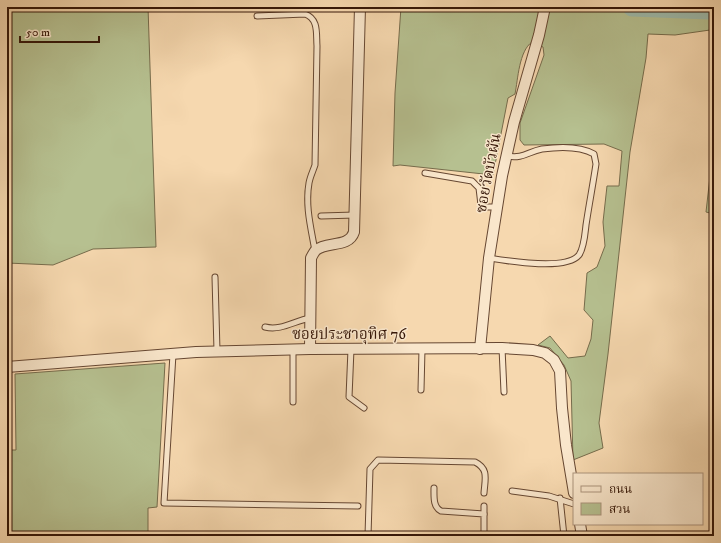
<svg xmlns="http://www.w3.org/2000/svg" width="721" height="543" viewBox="0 0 721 543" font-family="'IM FELL DW Pica','Noto Serif Thai',serif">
<rect width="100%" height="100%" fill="#f6d8af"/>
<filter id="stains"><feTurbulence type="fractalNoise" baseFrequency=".005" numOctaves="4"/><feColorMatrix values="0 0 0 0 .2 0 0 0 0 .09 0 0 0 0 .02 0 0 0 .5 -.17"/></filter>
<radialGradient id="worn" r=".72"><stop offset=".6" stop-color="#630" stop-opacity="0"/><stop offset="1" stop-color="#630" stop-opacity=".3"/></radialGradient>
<g fill="#b6c090" stroke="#766c4c">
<polygon points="7,7 148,7 156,247 93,249 53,265 7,263"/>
<path d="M401,7H539L652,11C672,18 693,15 714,14V28L710,30L675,35L648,34L646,58L630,152L608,354L599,423L603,448L573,460L571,381L564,365L550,348L538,345L550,336L568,358L585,356L591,339L593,320L584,310L587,273L597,267L605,246L603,222L607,186H619L622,151L604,144L524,145L520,140V123L544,55L543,47L532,42C519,51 518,79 515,94L508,98L493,175L400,165L393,166L395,93Z"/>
<polygon points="714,141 714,214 706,212"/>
<polygon points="165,363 157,507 148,508 148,536 7,536 7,450 16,450 15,374"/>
</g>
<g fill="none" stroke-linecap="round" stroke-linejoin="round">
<polyline stroke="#9dbaab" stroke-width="19" points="632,7 709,10 714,8"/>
<g stroke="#664732" stroke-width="7">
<g id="lane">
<path d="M257,16L305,14C319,19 316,34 317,46L315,165C313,171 310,177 309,183C305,206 311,228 315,251"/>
<polyline points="425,173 472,181 479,188 481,205 484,207 496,207"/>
<polyline points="321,216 355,215"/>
<path d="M489,258C508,261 566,271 579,255C584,248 585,234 586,225C589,205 593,184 596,164L594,154C580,146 557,147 542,149C527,152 524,159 506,156"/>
<polyline points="215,277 217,351"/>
<path d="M265,327C281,331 294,321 310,318"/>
<polyline points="502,348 504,392"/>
<polyline points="351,349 349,397 364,408"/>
<polyline points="173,354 164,503 358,506"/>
<polyline points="421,390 422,349"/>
<polyline points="293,402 293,349"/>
<path d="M434,488C434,497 433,507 441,511L484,514V536"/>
<polyline points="512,491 549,496 574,504"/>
<polyline points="560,498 564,536"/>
<polyline points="484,506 484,514"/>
<path d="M368,536L370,469L378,460L475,462C489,469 485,479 484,493"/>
</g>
</g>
<g stroke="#664732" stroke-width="12">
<g id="street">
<path d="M310,349L311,258C312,256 314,252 316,250C327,241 349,248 354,232L360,7"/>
<polyline points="480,349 489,258 502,176 514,122 539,35 545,7"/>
<polyline points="7,367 196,352 310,349 502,348 533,350 545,353 554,360 560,371 562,408 566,445 574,493"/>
<polyline points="580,524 582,536"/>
</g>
</g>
<use href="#lane" stroke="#f9e6cb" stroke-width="5"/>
<use href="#street" stroke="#f9e6cb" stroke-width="10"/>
</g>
<g text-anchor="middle" stroke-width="3" stroke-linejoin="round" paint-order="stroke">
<g font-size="15" fill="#361708" stroke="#f9e6cb">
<text transform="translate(488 173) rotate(-79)" y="5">ซอยวัดบัวผัน</text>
<text x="349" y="339">ซอยประชาอุทิศ 76</text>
</g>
</g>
<rect width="721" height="543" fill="none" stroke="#f6d8af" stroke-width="24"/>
<rect x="8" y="8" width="705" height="527" fill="none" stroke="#361708" stroke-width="2"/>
<rect x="12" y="12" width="697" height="519" fill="none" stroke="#361708"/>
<rect x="573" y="473" width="130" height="52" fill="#f9e6cb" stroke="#ab937d"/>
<rect x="581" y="486" width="20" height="6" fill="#f9e6cb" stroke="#ab937d"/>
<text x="609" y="493" font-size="12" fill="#361708">ถนน</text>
<rect x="581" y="503" width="20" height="12" fill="#b6c090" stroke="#ab937d"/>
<text x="609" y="513" font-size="12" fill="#361708">สวน</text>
<path d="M20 36v6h79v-6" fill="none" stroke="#361708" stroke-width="2"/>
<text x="26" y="36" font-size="12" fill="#361708" stroke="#f9e6cb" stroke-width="3" paint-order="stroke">50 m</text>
<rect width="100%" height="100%" filter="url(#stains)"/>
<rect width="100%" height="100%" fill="url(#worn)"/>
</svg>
